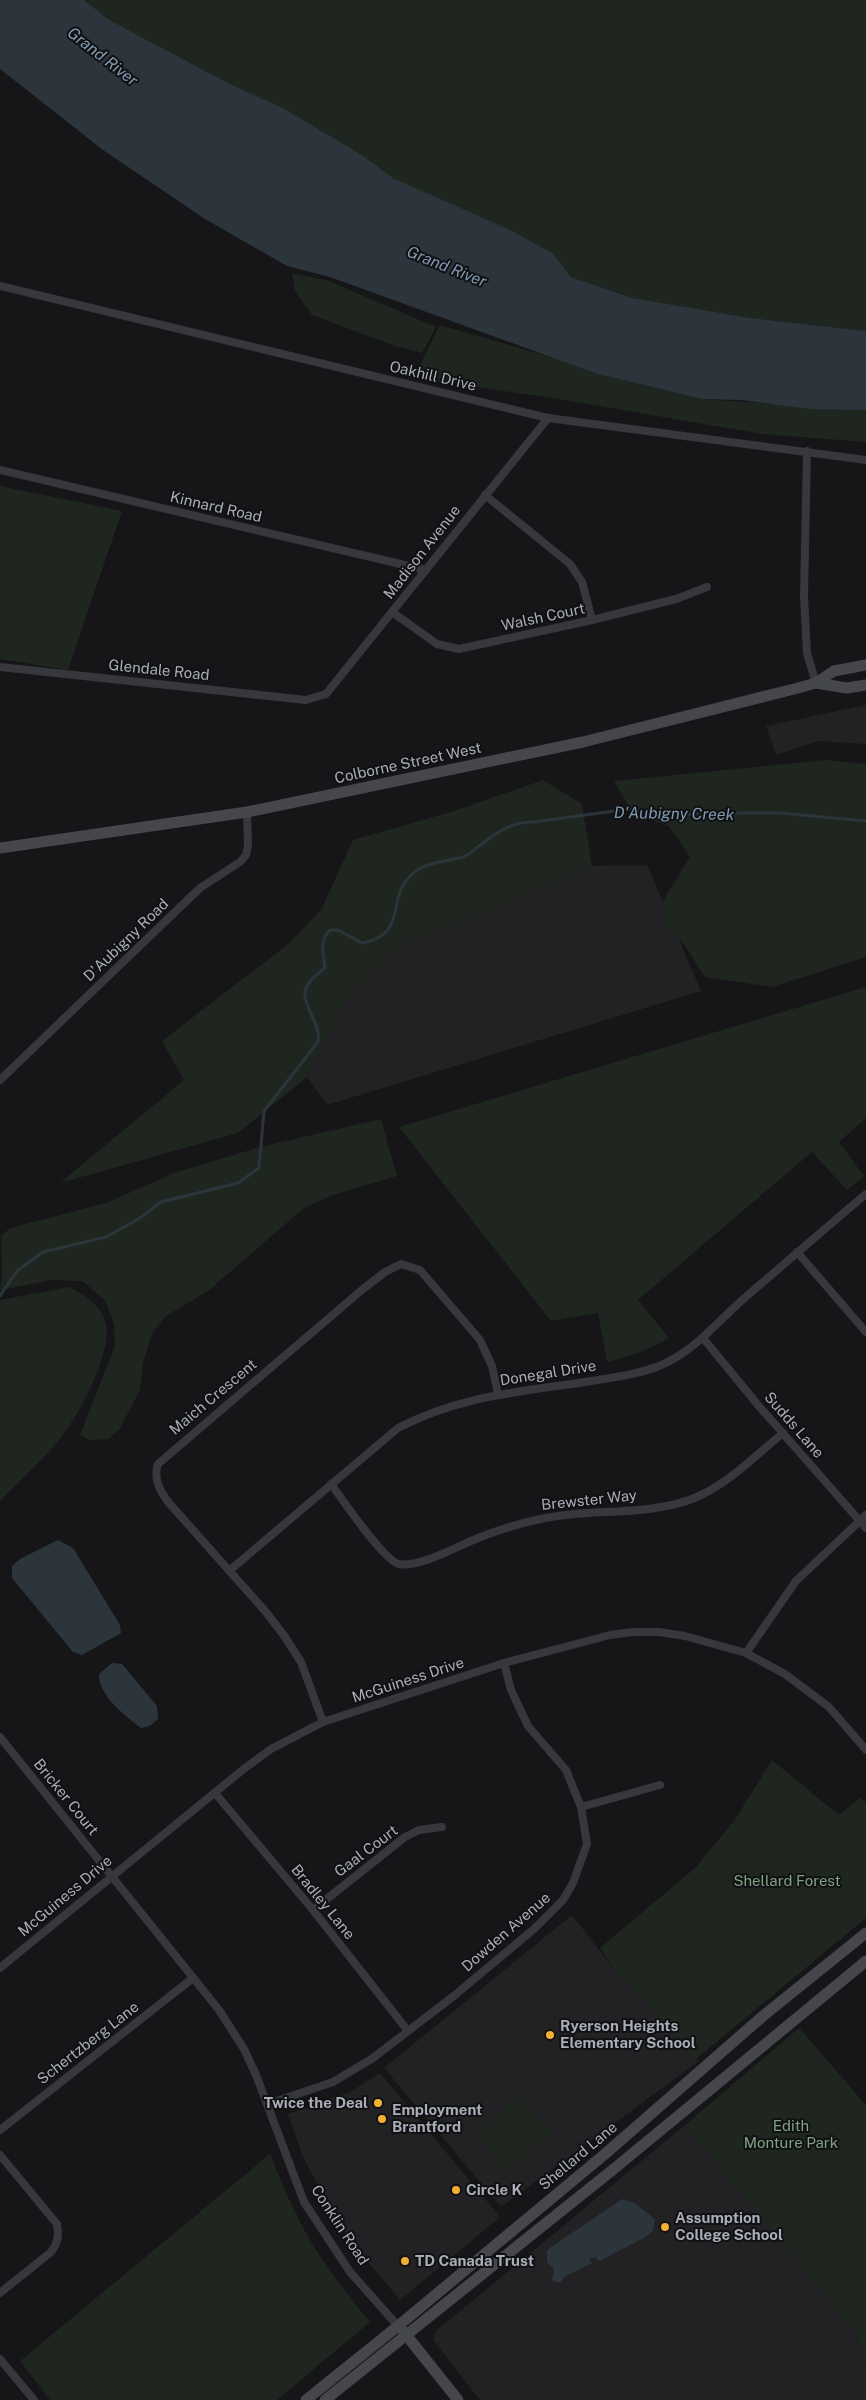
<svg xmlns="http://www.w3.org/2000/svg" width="866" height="2400" viewBox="0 0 866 2400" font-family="'Public Sans',sans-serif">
<rect width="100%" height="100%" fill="#161618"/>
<g fill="#222225">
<polygon points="866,705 866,744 818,741 776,755 766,726"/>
<polygon points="647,865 701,991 327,1105 307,1077 349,996 404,941 453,925 592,866"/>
<polygon points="572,1915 610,1964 699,2061 501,2207 384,2068"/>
<polygon points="380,2073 500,2217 400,2300 353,2244 337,2221 303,2157 288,2114 350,2092"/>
<polygon points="685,2125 857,2335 866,2366 866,2400 480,2400 433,2340 436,2331"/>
</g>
<g fill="#1e261f">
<polygon points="84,0 866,0 866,331 751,318 632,298 571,277 447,203 393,178 362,155 283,108 232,85 145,39 108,19"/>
<polygon points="292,273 329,281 436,327 422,353 395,346 312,315 295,291"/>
<polygon points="440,325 554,358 598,374 702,399 866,410 866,442 762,434 558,399 430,380 420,374 419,367"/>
<polygon points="0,486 122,511 68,670 0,659"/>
<polygon points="826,760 866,764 866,957 772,987 705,977 683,943 668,931 661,904 690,857 669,826 633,814 614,781"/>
<polygon points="543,780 582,804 592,866 453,925 404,941 349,996 307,1077 238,1133 60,1183 184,1080 162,1041 288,944 321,910 353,840 454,811"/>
<path d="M866,987V1118L839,1142L864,1176L847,1190L812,1152L638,1300L669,1338C649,1350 629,1357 607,1362L598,1313L551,1321L399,1127Z"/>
<polygon points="381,1119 397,1176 333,1195 304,1208 208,1291 166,1316 152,1333 143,1363 140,1390 120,1428 109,1439 89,1440 80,1435 115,1346 114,1324 105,1300 82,1281 53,1280 0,1290 2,1275 1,1236 10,1228 106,1203 174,1173 260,1147"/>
<path d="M69,1287C84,1294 102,1306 106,1324C112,1354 78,1417 59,1440C41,1462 19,1481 0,1501V1300Z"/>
<polygon points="772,1760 839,1815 860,1798 866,1802 866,1918 696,2059 612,1966 600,1948 695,1868 734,1821"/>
<polygon points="799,2028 866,2105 866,2366 857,2335 685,2125"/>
<polygon points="521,2095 552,2133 505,2171 474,2133"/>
<path d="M270,2154C282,2183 293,2211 309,2238C326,2268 348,2295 370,2322L277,2400H50L20,2361Z"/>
</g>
<g fill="#2c353c">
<polygon points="0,0 84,0 108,19 145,39 232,85 283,108 362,155 393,178 512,231 552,253 571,277 632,298 751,318 866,331 866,410 810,409 740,400 702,399 598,374 330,277 287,266 205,219 103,150 0,69"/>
<polygon points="58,1540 73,1548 120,1625 121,1633 82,1655 73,1652 12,1578 12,1566 20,1559"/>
<path d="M112,1663L122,1664L157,1706L158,1719L150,1726L141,1728C125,1715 99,1697 99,1674Z"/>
<polygon points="622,2199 634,2203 655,2219 653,2231 644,2238 599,2261 596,2257 589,2259 592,2263 564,2277 560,2283 552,2280 554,2269 547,2262 547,2250"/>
</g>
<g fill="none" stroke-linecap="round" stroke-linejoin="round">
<path stroke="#2c353c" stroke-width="3" d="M0,1296L17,1271L43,1252L106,1237L137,1220L161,1202L238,1183L259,1168L264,1111L318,1042C322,1024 300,1004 306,988C309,980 320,973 325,967C323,953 319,941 330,930H338L362,943C408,935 386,900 410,876C425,861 445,862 463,857C469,855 474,849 479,846C497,832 511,822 534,822L629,809L679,815L713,813H780L866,821"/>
<g stroke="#37383d" stroke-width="8">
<polyline points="0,286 548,418 866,460"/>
<polyline points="807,451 804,597 807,653 816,683"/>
<polyline points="0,470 426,570"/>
<polyline points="485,495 570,564 582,582 592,620"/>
<polyline points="392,612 437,644 459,649 592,620 676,599 707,587"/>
<polyline points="0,667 306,700 326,694 548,418"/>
<polyline points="0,1080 200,888 240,862 246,855 248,846 247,812"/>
<polyline points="797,1252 866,1332"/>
<polyline points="703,1338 758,1405 866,1528"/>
<path d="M331,1484C342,1499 384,1561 399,1564C419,1568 458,1546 478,1538C496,1531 517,1524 536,1520C588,1507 647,1518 697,1497C729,1483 756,1455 783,1433"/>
<path d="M229,1571L398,1428C456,1398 508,1393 572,1384C602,1379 636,1376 664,1364C694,1350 716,1324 740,1302C782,1266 824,1229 866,1194"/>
<polyline points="746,1653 796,1581 866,1515"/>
<path d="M323,1722L301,1662L285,1637L266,1612L169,1503C160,1491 153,1479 158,1464L363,1289L385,1272L401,1264L420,1270L480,1340L492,1366L498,1394"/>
<polyline points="0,1737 219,2010 244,2049 256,2075 304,2202 350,2272 398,2326"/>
<polyline points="215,1793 313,1910 408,2031"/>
<polyline points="581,1807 660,1785"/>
<polyline points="313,1910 405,1837 419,1830 442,1827"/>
<polyline points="0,1968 245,1768 271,1749 323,1722 504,1663 610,1635 633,1632 659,1632 685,1636 746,1653 785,1674 829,1707 866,1750"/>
<polyline points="268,2104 333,2082 373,2058 455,1995 534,1929 563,1900 573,1883 587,1844 581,1807 566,1770 528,1726 511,1690 504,1663"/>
<polyline points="0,2130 193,1978"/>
<path d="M0,2155L57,2224C59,2236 58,2243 51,2252L0,2293"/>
<polyline points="0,2359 34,2400"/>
</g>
<g stroke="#45474d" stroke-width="11">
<polyline points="816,683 847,688 866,685"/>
<polyline points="0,848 247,812 583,742 794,689 816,683 834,671 866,665"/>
<polyline points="403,2331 458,2400"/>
<polyline points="306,2400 398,2326 605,2154 763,2016 866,1933"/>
<polyline points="325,2400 615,2168 866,1961"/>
</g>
</g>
<g fill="#f2b134" stroke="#111113" stroke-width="2">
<circle cx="550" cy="2035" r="5"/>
<circle cx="378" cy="2103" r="5"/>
<circle cx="382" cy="2119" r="5"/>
<circle cx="456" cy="2190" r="5"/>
<circle cx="665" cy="2227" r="5"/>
<circle cx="405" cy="2261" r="5"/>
</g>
<g text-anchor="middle" stroke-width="4" stroke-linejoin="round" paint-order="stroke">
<g font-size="15" fill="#a8adb8" stroke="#111113">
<text transform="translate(433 376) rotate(13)" y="5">Oakhill Drive</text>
<text transform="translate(216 507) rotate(13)" y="5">Kinnard Road</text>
<text transform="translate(422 552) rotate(-52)" y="5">Madison Avenue</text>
<text transform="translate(543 617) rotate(-12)" y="5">Walsh Court</text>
<text transform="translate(159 670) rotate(6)" y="5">Glendale Road</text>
<text transform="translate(408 763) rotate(-12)" y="5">Colborne Street West</text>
<text transform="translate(126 940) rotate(-44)" y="5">D'Aubigny Road</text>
<text transform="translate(548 1373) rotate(-9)" y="5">Donegal Drive</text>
<text transform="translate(213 1397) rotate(-40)" y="5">Maich Crescent</text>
<text transform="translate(794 1425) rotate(49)" y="5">Sudds Lane</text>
<text transform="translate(589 1500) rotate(-6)" y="5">Brewster Way</text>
<text transform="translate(408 1680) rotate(-18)" y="5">McGuiness Drive</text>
<text transform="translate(66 1797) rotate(51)" y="5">Bricker Court</text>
<text transform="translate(366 1851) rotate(-37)" y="5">Gaal Court</text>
<text transform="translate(65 1896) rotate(-40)" y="5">McGuiness Drive</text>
<text transform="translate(323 1902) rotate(51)" y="5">Bradley Lane</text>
<text transform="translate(506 1932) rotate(-41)" y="5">Dowden Avenue</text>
<text transform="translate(88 2043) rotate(-38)" y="5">Schertzberg Lane</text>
<text transform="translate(578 2156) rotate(-40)" y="5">Shellard Lane</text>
<text transform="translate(340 2225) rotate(57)" y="5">Conklin Road</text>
</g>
<g font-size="15" fill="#7fa381" stroke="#111113">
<text x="787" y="1886">Shellard Forest</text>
<text x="791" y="2131">Edith<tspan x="791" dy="17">Monture Park</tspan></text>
</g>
<g font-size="15" font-weight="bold" fill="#a8adb8" stroke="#111113" text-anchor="start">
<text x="560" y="2031">Ryerson Heights<tspan x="560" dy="17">Elementary School</tspan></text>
<text x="368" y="2108" text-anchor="end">Twice the Deal</text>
<text x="392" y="2115">Employment<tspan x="392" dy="17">Brantford</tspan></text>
<text x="466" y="2195">Circle K</text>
<text x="675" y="2223">Assumption<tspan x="675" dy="17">College School</tspan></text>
<text x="415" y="2266">TD Canada Trust</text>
</g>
<g font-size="16" font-style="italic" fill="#7f9bb3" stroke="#111113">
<text transform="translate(103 56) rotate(38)" y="6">Grand River</text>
<text transform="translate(447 266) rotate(22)" y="6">Grand River</text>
<text transform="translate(674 813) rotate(1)" y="6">D'Aubigny Creek</text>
</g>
</g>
</svg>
